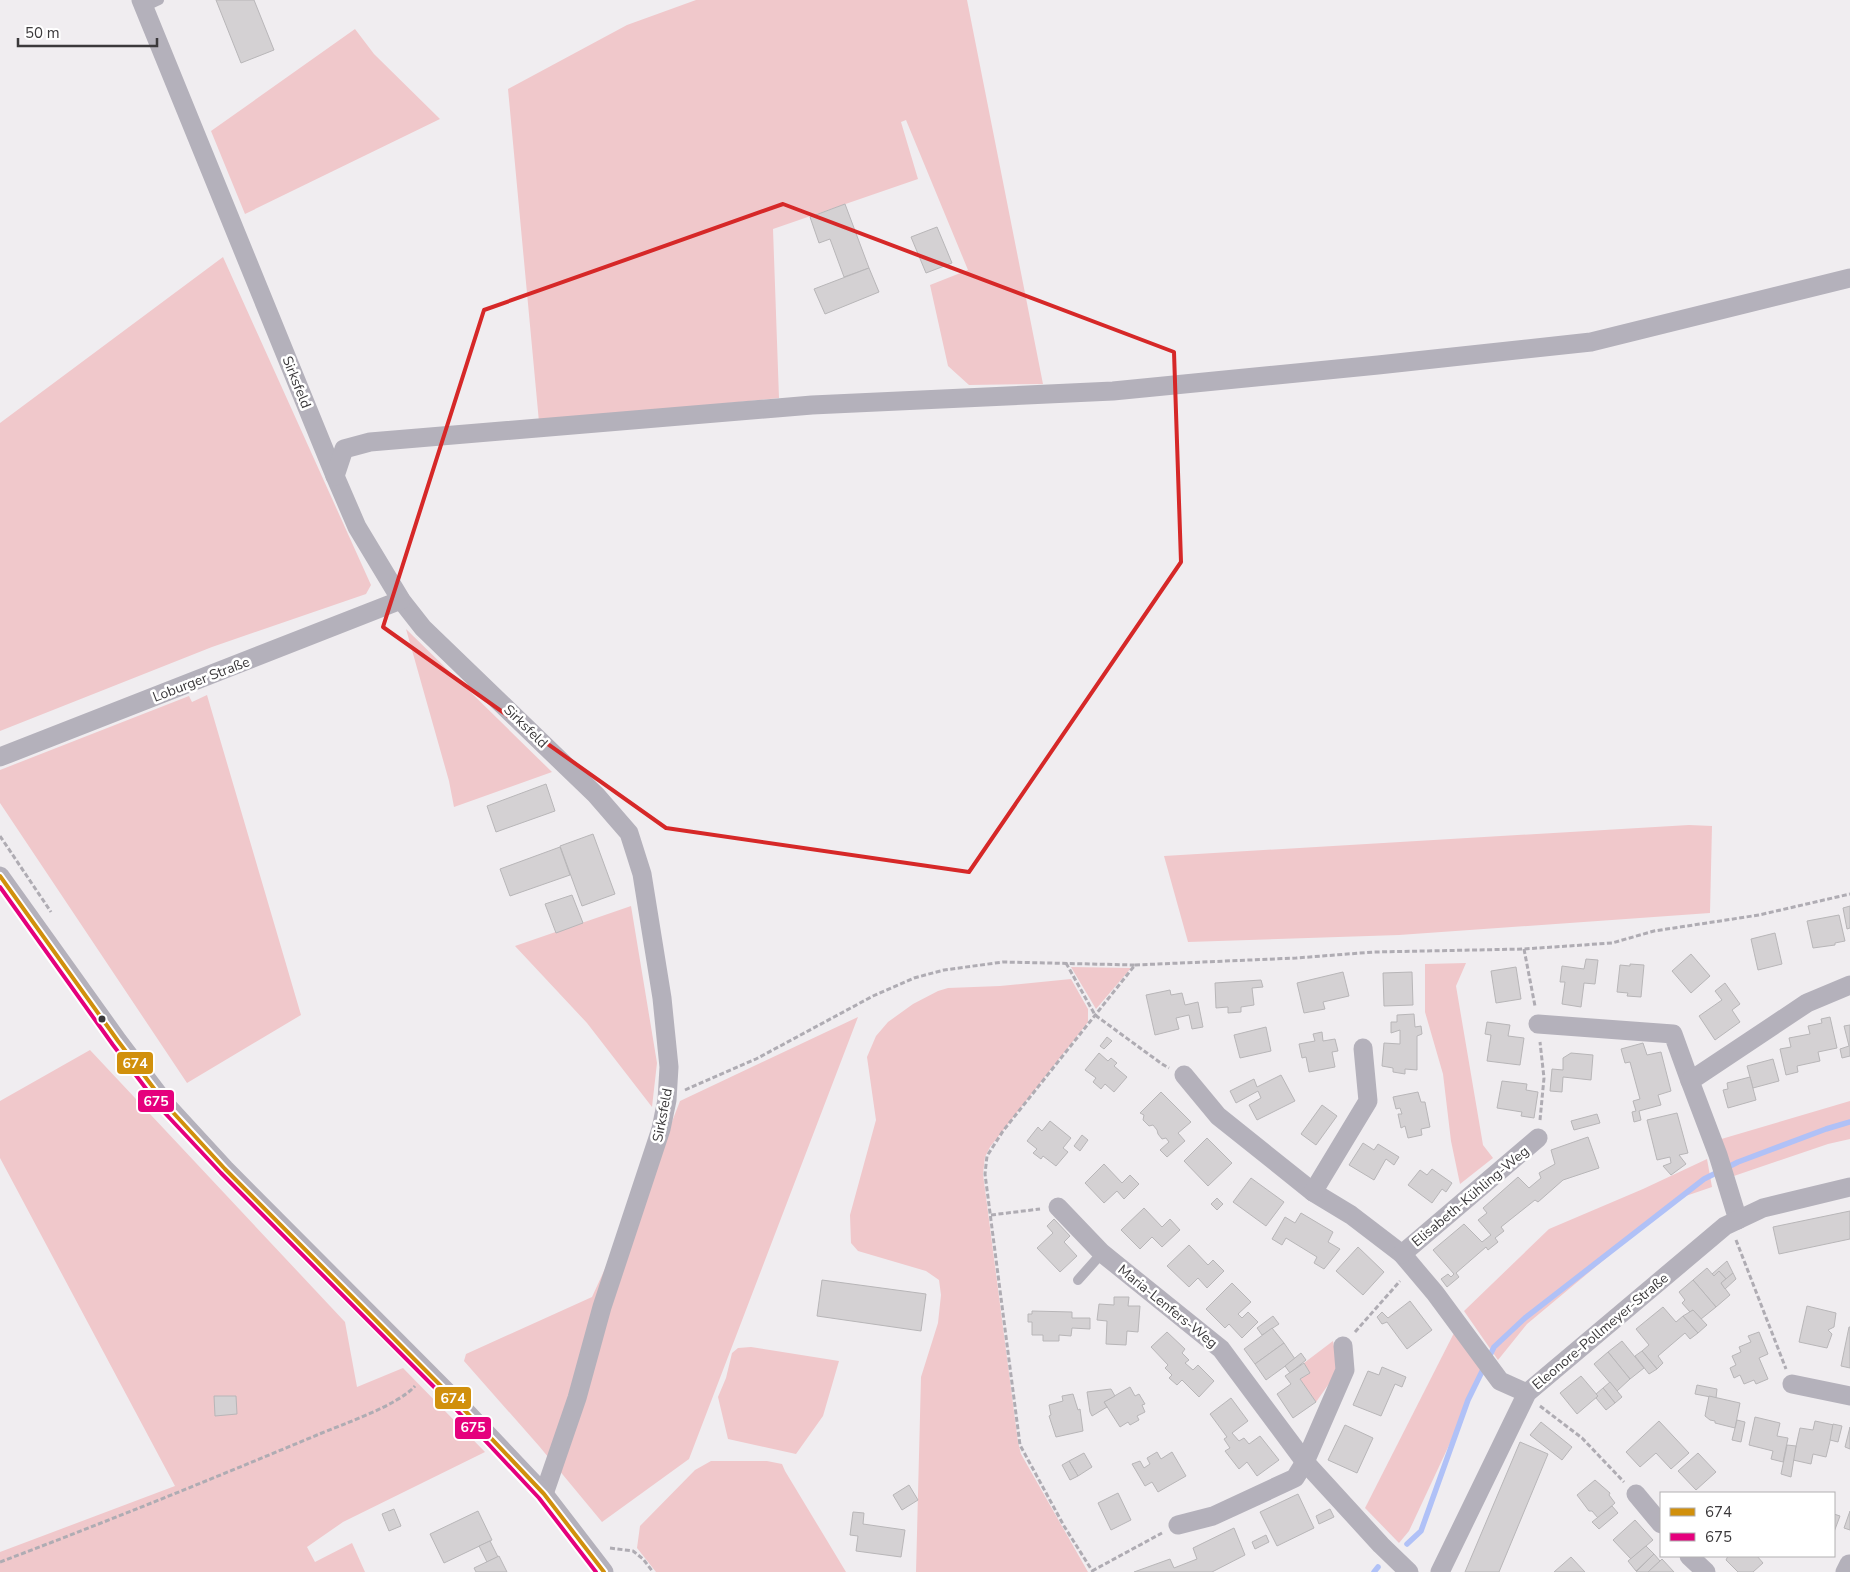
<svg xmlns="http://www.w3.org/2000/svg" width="1850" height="1572" viewBox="0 0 1850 1572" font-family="'Nunito Sans',sans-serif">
<rect width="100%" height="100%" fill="#f0edf0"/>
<g fill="#f0c8cb">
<polygon points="696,0 967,0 1043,384 969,385 948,366 930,285 968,270 906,120 901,122 918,179 773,229 779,398 539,422 508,89 627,25"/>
<polygon points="355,29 374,54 440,119 245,214 211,131"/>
<polygon points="223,257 371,585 366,594 212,647 0,731 0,423"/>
<polygon points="406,629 552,772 454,807 449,781"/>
<polygon points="207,695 301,1015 187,1083 0,803 0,770 189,696 192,702"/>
<polygon points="1689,825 1712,826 1710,913 1399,935 1188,942 1164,856"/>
<polygon points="631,906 657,1063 652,1107 587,1023 515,946"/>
<polygon points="1466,963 1456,986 1483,1145 1493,1158 1460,1184 1451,1141 1443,1074 1425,1012 1425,964"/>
<polygon points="1071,967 1131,968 1096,1009"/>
<polygon points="1071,979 1088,1009 1088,1022 990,1147 985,1157 983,1174 1018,1442 1021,1454 1088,1572 916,1572 921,1377 938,1323 941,1295 939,1280 926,1271 858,1251 851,1243 850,1215 876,1120 867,1057 876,1036 888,1022 913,1004 938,991 948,988 1000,986"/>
<polygon points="858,1017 689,1459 602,1522 539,1446 464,1361 466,1354 592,1297 668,1132 680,1101"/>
<polygon points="90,1050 345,1322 357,1387 403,1368 485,1452 343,1522 307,1547 315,1562 352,1543 365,1572 0,1572 0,1552 175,1486 0,1158 0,1101"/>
<polygon points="1850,1101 1850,1139 1828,1144 1728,1178 1718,1140"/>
<polygon points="1707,1159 1712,1187 1677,1199 1527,1324 1498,1360 1464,1311 1549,1229 1643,1189"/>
<polygon points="1455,1331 1484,1370 1409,1531 1399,1543 1365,1508"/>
<polygon points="1333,1341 1338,1371 1316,1402 1300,1379 1310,1373 1304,1363"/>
<polygon points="751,1347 839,1361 823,1416 796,1454 728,1439 718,1397 726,1378 732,1353 738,1348"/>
<polygon points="711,1461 767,1461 782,1464 785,1471 846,1572 656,1572 637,1548 640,1526 695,1470"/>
</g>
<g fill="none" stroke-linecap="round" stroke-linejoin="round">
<g stroke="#b0c1f7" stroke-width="5.5">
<polyline points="1407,1544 1421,1531 1468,1400 1494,1347 1525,1318 1704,1179 1738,1162 1826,1129 1850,1122"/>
<polyline points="1374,1572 1378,1567"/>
</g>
</g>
<g fill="#d4d1d3" stroke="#b8b6b8">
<polygon points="216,0 254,0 274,50 241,63"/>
<polygon points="845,204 869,268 844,277 830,239 819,243 810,217"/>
<polygon points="937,227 952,263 926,273 911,237"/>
<polygon points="869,268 879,292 825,314 814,289"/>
<polygon points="546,784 555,811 496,832 487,806"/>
<polygon points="593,834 615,894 582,906 560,846"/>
<polygon points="560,847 570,875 510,896 500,869"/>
<polygon points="572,895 583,923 556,933 545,904"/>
<polygon points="1850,906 1850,928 1847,929 1843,908"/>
<polygon points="1839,915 1845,941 1835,943 1835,945 1813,948 1807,921"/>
<polygon points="1775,933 1782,964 1758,970 1751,939"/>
<polygon points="1691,954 1710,976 1691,993 1672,971"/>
<polygon points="1586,959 1598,960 1595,984 1584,983 1581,1007 1562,1004 1565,982 1560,982 1562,966 1584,969"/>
<polygon points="1630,964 1644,965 1641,997 1627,996 1628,993 1617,992 1620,965 1630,966"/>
<polygon points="1516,967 1521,999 1496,1003 1491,971"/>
<polygon points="1343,972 1349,996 1323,1002 1325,1009 1304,1013 1297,983"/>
<polygon points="1412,972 1413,1005 1384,1006 1383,973"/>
<polygon points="1261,980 1263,987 1252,988 1254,1005 1241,1007 1241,1012 1228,1013 1228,1007 1216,1008 1215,983"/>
<polygon points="1725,983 1740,1004 1732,1010 1740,1022 1715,1040 1699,1016 1722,1000 1715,991"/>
<polygon points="1170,990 1171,995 1182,993 1185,1005 1198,1002 1203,1027 1192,1029 1189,1015 1176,1018 1179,1029 1155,1035 1146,995"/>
<polygon points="1414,1014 1415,1027 1421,1026 1422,1034 1417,1036 1417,1070 1405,1069 1405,1074 1393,1072 1393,1068 1382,1066 1384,1043 1400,1044 1400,1030 1391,1033 1391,1022 1397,1022 1397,1015"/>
<polygon points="1830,1017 1837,1048 1818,1052 1820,1061 1797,1066 1798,1072 1786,1075 1780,1049 1791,1047 1789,1038 1810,1034 1808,1026 1822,1023 1821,1019"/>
<polygon points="1487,1022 1510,1025 1508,1036 1524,1038 1520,1065 1487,1061 1491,1035 1485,1034"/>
<polygon points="1850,1025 1850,1056 1842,1058 1840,1049 1849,1046 1844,1026"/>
<polygon points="1266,1027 1271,1051 1240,1058 1234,1035"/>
<polygon points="1322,1032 1323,1041 1335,1039 1338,1051 1332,1052 1335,1067 1309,1072 1306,1057 1302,1058 1299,1044 1315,1041 1313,1034"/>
<polygon points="1107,1037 1112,1041 1104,1049 1100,1046"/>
<polygon points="1643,1043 1647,1055 1661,1052 1671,1091 1658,1095 1661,1105 1639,1111 1641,1120 1634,1122 1632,1112 1636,1111 1633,1101 1640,1099 1630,1062 1625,1063 1621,1049"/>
<polygon points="1099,1053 1108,1061 1111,1058 1117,1063 1114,1066 1127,1077 1114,1092 1105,1084 1101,1089 1093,1082 1096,1078 1085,1070"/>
<polygon points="1571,1053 1593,1055 1591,1080 1563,1077 1562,1092 1550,1091 1552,1069 1563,1070 1563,1058"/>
<polygon points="1773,1059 1779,1081 1753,1088 1747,1066"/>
<polygon points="1281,1075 1295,1101 1257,1120 1249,1105 1261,1098 1258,1091 1236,1103 1230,1091 1254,1079 1257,1087"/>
<polygon points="1750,1077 1756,1100 1728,1108 1723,1090 1728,1089 1727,1083"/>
<polygon points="1502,1081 1527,1084 1526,1090 1538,1092 1534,1118 1521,1116 1522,1112 1497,1108"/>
<polygon points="1161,1092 1191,1122 1178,1133 1185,1141 1167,1157 1160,1150 1169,1142 1166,1138 1162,1139 1158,1134 1157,1130 1153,1125 1149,1126 1143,1120 1144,1115 1140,1113"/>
<polygon points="1418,1092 1421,1102 1425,1102 1430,1127 1421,1129 1422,1135 1408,1138 1405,1126 1401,1128 1398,1114 1402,1114 1400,1108 1396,1109 1393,1097"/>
<polygon points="1322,1105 1337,1116 1316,1145 1301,1134"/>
<polygon points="1677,1113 1688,1153 1679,1155 1686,1164 1671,1175 1663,1166 1671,1163 1670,1157 1657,1160 1647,1120"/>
<polygon points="1597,1114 1600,1123 1574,1130 1571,1121"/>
<polygon points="1050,1121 1071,1138 1063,1148 1068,1152 1056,1166 1043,1156 1041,1159 1033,1153 1037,1149 1027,1141 1038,1127 1042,1131"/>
<polygon points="1082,1135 1088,1140 1080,1151 1074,1146"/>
<polygon points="1588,1137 1599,1168 1563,1180 1538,1202 1535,1200 1501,1227 1504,1231 1495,1238 1498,1242 1488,1250 1486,1247 1456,1273 1459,1277 1447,1287 1441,1279 1448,1274 1451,1277 1454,1274 1433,1250 1464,1224 1482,1242 1491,1235 1478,1220 1487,1213 1483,1208 1518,1177 1529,1188 1541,1178 1539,1173 1555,1164 1551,1150"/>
<polygon points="1207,1138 1232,1163 1208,1186 1184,1161"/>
<polygon points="1363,1143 1374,1150 1378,1144 1399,1157 1394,1165 1386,1159 1374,1180 1349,1165"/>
<polygon points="1104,1164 1122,1183 1130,1175 1139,1184 1124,1199 1117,1191 1104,1203 1085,1183"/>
<polygon points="1432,1169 1452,1183 1446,1192 1442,1189 1432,1203 1408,1185 1420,1170 1427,1175"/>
<polygon points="1251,1178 1284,1202 1266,1226 1233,1202"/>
<polygon points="1217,1198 1223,1204 1217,1210 1211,1204"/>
<polygon points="1144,1208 1162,1227 1170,1219 1180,1230 1162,1247 1152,1237 1140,1249 1121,1230"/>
<polygon points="1850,1211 1850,1239 1779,1254 1773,1227"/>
<polygon points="1301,1213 1333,1232 1328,1242 1340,1249 1324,1269 1314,1263 1317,1257 1286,1238 1282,1245 1272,1239 1285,1217 1295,1223"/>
<polygon points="1054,1219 1070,1236 1064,1242 1077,1256 1060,1272 1037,1248 1053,1233 1047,1226"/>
<polygon points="1189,1245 1208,1265 1213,1260 1224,1271 1207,1288 1198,1278 1189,1287 1167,1266"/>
<polygon points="1358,1247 1384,1272 1363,1295 1336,1271"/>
<polygon points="1727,1261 1733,1273 1726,1279 1719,1271 1714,1276 1712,1274"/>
<polygon points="1707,1268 1714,1276 1719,1271 1726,1279 1721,1283 1730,1295 1716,1307 1693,1280"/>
<polygon points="1733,1273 1736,1279 1725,1289 1721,1283"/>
<polygon points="822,1280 926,1294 921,1331 817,1316"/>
<polygon points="1693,1280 1716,1307 1701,1319 1693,1310 1690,1312 1682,1303 1685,1300 1679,1292"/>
<polygon points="1232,1283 1251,1302 1238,1314 1242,1318 1248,1312 1258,1322 1242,1338 1229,1324 1225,1328 1206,1309"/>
<polygon points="1114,1297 1129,1297 1128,1306 1140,1306 1138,1332 1127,1331 1126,1345 1106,1344 1107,1321 1097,1320 1099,1304 1114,1305"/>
<polygon points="1410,1301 1432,1330 1407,1349 1387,1322 1382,1324 1377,1317 1382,1312 1388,1318"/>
<polygon points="1807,1306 1836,1313 1834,1327 1828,1330 1832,1334 1827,1348 1799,1342"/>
<polygon points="1663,1307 1676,1322 1683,1316 1698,1333 1690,1339 1685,1333 1658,1356 1663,1363 1657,1369 1642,1351 1649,1345 1636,1329"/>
<polygon points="1693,1310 1707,1325 1698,1333 1683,1316"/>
<polygon points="1032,1311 1072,1312 1072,1318 1090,1318 1090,1329 1072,1328 1071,1336 1059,1335 1059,1341 1043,1341 1043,1335 1032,1335 1032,1322 1028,1322 1028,1314 1032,1314"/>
<polygon points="1273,1316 1279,1324 1262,1335 1257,1328"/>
<polygon points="1849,1327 1850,1327 1850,1368 1841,1366"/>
<polygon points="1272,1328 1284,1343 1255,1364 1244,1349"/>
<polygon points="1167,1332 1185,1349 1182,1353 1189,1360 1185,1363 1193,1370 1198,1365 1214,1381 1199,1397 1182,1380 1177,1385 1169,1378 1172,1375 1165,1368 1168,1365 1151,1347"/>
<polygon points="1759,1332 1768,1354 1759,1358 1768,1379 1756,1384 1754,1380 1744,1384 1740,1375 1734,1378 1730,1368 1736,1365 1732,1356 1741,1352 1739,1347 1751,1342 1748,1336"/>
<polygon points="1622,1341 1644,1368 1630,1379 1608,1352"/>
<polygon points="1284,1343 1295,1359 1266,1380 1255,1364"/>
<polygon points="1642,1351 1657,1369 1649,1374 1635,1356"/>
<polygon points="1608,1352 1630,1379 1617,1391 1594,1364"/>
<polygon points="1301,1353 1306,1360 1290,1373 1285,1366"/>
<polygon points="1304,1363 1310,1373 1300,1379 1316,1402 1293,1418 1277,1394 1291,1384 1285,1376"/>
<polygon points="1382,1367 1406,1377 1402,1387 1395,1384 1381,1416 1353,1405 1368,1371 1379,1375"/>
<polygon points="1581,1376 1598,1396 1577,1414 1560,1393"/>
<polygon points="1610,1382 1622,1397 1615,1403 1603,1388"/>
<polygon points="1697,1385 1717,1389 1716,1398 1695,1394"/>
<polygon points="1130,1387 1135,1396 1139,1394 1145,1404 1142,1405 1145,1412 1137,1416 1139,1420 1130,1425 1128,1422 1120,1427 1104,1402"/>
<polygon points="1603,1388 1615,1403 1606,1410 1596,1398 1598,1396 1596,1394"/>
<polygon points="1111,1389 1115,1396 1104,1402 1107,1407 1092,1416 1090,1412 1087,1392"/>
<polygon points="1073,1394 1078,1410 1080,1409 1083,1431 1056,1437 1049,1416 1051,1415 1049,1405 1063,1401 1062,1396"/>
<polygon points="214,1396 236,1396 237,1414 215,1416"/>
<polygon points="1709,1396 1740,1403 1735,1428 1715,1423 1715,1421 1710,1420 1705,1416"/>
<polygon points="1231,1398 1248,1421 1232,1433 1239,1441 1244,1438 1249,1444 1260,1436 1279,1460 1257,1476 1247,1462 1239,1469 1225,1451 1230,1448 1224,1439 1227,1437 1210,1414"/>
<polygon points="1755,1417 1780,1423 1777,1436 1788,1438 1783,1462 1771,1459 1773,1451 1749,1445"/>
<polygon points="1737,1420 1745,1422 1741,1442 1732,1440"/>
<polygon points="1659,1421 1689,1453 1671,1469 1656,1453 1640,1467 1626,1452"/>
<polygon points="1815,1421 1834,1425 1826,1457 1813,1454 1811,1464 1793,1460 1800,1428 1813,1430"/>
<polygon points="1541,1422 1572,1447 1562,1460 1530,1435"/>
<polygon points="1833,1424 1842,1426 1838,1442 1830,1440"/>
<polygon points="1345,1425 1373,1438 1357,1473 1328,1460"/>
<polygon points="1850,1427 1850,1449 1845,1447"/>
<polygon points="1520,1442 1548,1454 1499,1572 1465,1572"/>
<polygon points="1787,1445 1796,1446 1791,1477 1781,1474"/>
<polygon points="1157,1452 1161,1459 1172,1452 1186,1476 1158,1492 1152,1482 1145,1486 1132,1464 1140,1461 1144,1468 1150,1464 1147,1458"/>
<polygon points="1084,1453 1092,1467 1078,1476 1069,1461"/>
<polygon points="1698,1453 1716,1472 1696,1490 1678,1471"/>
<polygon points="1069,1461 1078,1476 1070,1480 1062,1465"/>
<polygon points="1595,1480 1610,1493 1609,1495 1615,1503 1598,1518 1592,1511 1589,1511 1577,1495"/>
<polygon points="909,1485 918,1500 902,1510 893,1495"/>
<polygon points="1118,1493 1131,1520 1111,1530 1098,1503"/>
<polygon points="1298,1494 1314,1528 1277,1546 1260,1512"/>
<polygon points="1612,1506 1618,1513 1599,1529 1592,1522"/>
<polygon points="394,1509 401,1526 389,1531 382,1514"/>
<polygon points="1330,1509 1334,1517 1319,1524 1316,1516"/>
<polygon points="478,1511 492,1540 444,1563 430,1534"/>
<polygon points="1850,1511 1850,1530 1844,1528"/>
<polygon points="853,1512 864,1513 863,1524 905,1530 901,1557 856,1551 858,1536 850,1535"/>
<polygon points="1834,1514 1840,1516 1834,1532"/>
<polygon points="1635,1520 1653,1540 1631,1559 1613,1540"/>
<polygon points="1234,1528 1245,1555 1212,1572 1134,1572 1170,1559 1174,1568 1197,1559 1193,1548"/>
<polygon points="1266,1535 1269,1542 1255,1549 1252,1542"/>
<polygon points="490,1541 498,1557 487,1562 479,1546"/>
<polygon points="1646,1546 1654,1554 1636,1571 1628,1561"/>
<polygon points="1654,1554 1660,1561 1648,1572 1636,1572"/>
<polygon points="499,1556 507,1572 476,1572 474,1568"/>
<polygon points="1728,1556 1757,1556 1763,1563 1753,1572 1738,1572 1726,1560"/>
<polygon points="1571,1557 1585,1572 1554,1572"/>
<polygon points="1662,1559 1674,1572 1648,1572 1660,1561"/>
</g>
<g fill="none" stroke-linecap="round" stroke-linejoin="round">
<g stroke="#afacb3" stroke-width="3" stroke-dasharray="5 2.5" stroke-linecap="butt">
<polyline points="0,836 51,912"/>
<polyline points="1524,949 1535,1006"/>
<polyline points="1066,963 1095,1015 1162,1064 1169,1068"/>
<polyline points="1135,965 1296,958 1374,952 1524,949 1612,943 1654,931 1759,915 1850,894"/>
<polyline points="685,1090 756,1059 873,996 914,978 944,970 1003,962 1135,965 1003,1131 987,1156 985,1174 1020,1445 1064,1526 1093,1572"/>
<polyline points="1540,1120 1544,1078 1540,1042"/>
<polyline points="991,1215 1040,1209"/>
<polyline points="1736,1240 1786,1369"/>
<polyline points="1355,1332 1400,1281"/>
<polyline points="1540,1406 1582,1438 1624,1482"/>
<polyline points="610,1548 633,1551 643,1559 653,1572"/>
<path d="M0,1562C106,1522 212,1479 317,1435C343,1424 397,1406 415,1386"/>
<polyline points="1092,1571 1162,1533"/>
</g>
<g stroke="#b4b1bb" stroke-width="10">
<polyline points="144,7 159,0"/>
<polyline points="1078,1280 1102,1253"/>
</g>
<g stroke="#b4b1bb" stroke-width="19">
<polyline points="141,0 335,476 357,527 401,600 423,628 596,795 629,833 642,874 662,998 669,1067 667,1100 661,1129 602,1307 577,1398 544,1494"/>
<polyline points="335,476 344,449 370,442 812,405 1113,391 1378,365 1591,342 1850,278"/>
<polyline points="0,757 401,600"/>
<polyline points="0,876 118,1041 168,1107 225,1169 453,1398 544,1494 604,1572"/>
<polyline points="1538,1024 1673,1034 1690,1081"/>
<polyline points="1184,1075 1218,1116 1313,1192 1351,1215 1402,1254 1435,1293 1500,1381 1527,1393"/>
<polyline points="1313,1192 1368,1101 1363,1048"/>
<polyline points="1058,1207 1102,1253 1221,1349 1305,1462 1381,1545 1409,1572"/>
<polyline points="1738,1220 1718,1155 1690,1081 1807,1003 1850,985"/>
<polyline points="1402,1254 1538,1138"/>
<polyline points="1792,1384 1850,1396"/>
<polyline points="1636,1494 1661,1524"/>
<polyline points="1178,1525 1213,1516 1295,1478 1305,1462 1345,1370 1343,1346"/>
<polyline points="1689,1556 1706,1572"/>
<polyline points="1440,1572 1527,1393 1725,1226 1763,1208 1850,1187"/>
<polyline points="1845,1572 1849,1564"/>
</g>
<g stroke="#fff" stroke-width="8">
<polyline id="bus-1" points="0,876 118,1041 168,1107 225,1169 453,1398 544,1494 604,1572"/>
</g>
<g stroke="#fff" stroke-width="8">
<polyline id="bus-2" points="0,887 113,1045 163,1111 221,1173 449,1402 539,1498 596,1572"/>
</g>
<use href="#bus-1" stroke="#d1900c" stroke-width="4"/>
<use href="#bus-2" stroke="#e5007d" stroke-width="4"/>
</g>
<path fill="none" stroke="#d62828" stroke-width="4" stroke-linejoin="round" d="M783,204L1174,352L1181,562L969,872L666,828L383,627L484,310Z"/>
<circle fill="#3b393b" stroke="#fff" stroke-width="2" cx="102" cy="1019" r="4.5"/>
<g text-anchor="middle" stroke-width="5" stroke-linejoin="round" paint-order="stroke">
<g font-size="14" fill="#3b393b" stroke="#fff">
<text transform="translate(297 382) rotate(68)" y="5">Sirksfeld</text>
<text transform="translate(201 679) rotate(-21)" y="5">Loburger Straße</text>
<text transform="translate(526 726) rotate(44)" y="5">Sirksfeld</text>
<text transform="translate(662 1115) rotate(-79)" y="5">Sirksfeld</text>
<text transform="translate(1470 1196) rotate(-40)" y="5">Elisabeth-Kühling-Weg</text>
<text transform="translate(1168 1306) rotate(39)" y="5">Maria-Lenfers-Weg</text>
<text transform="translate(1600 1331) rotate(-40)" y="5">Eleonore-Pollmeyer-Straße</text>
</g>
</g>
<g stroke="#fff" stroke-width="2">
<rect x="116" y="1051" width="38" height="24" rx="5" fill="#d1900c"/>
<rect x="137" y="1089" width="38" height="24" rx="5" fill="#e5007d"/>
<rect x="434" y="1386" width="38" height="24" rx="5" fill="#d1900c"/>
<rect x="454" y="1416" width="38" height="24" rx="5" fill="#e5007d"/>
</g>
<g font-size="14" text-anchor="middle" font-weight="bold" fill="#fff">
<text x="135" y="1068">674</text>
<text x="156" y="1106">675</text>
<text x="453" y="1403">674</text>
<text x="473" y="1432">675</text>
</g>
<rect x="1660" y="1492" width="175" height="65" fill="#ffffff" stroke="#b1b0b1"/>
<rect x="1670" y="1508" width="25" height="8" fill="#d1900c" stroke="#b1b0b1"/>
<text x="1705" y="1517" font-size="15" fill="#3b393b">674</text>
<rect x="1670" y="1533" width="25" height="8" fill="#e5007d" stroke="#b1b0b1"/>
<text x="1705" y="1542" font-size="15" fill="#3b393b">675</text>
<path d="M18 38v8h139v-8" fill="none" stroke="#3b393b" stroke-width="2.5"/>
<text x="25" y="38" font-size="15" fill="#3b393b" stroke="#ffffff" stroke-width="4" paint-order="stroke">50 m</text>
</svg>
